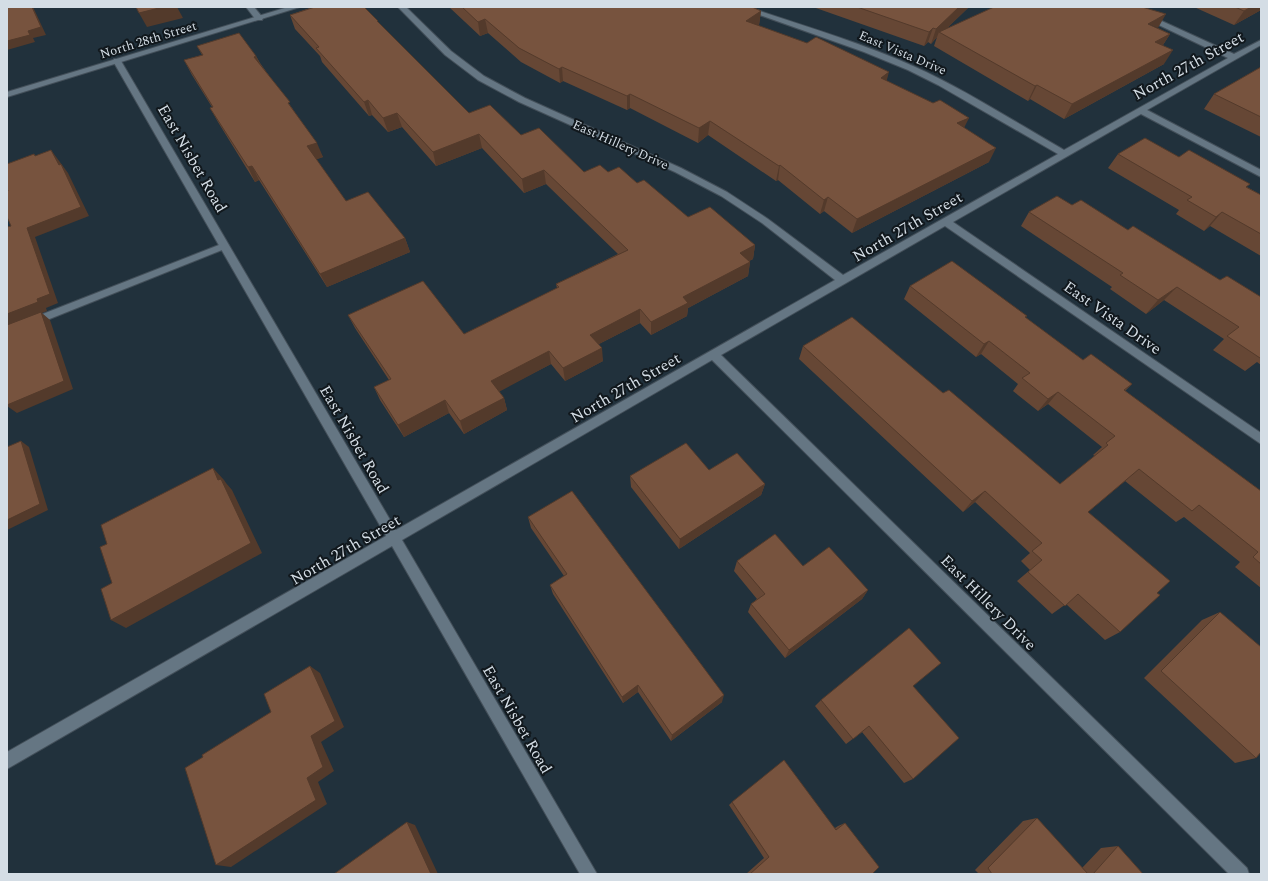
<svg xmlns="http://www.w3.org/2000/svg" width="1268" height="881" viewBox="0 0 1268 881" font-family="Spectral,serif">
<rect width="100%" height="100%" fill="#21313c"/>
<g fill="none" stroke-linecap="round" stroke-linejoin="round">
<g stroke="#434f59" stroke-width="2">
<polygon id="service" points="224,243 227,244 229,246 227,248 7,336 7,328"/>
</g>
<g stroke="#434f59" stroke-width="2">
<g id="minor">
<polygon points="246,7 254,7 263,18 262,20 256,20"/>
<path d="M398,7H406L451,51L484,76L525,98L681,168L727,192L768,219L843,275L1058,154L938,85L908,70L864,52L737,7H748C803,26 860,42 913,66C966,90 1015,122 1064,150L1228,58L1121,7H1131L1234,54L1261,40V45L1147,110L1261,170V177L1141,114L953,222L1261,433V444L945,226L721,355L1247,868L1249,874H1229L712,360L402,540L597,874H580L392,546L7,769V752L386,536L113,61L114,59H120L121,61L396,530L835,280L762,223L721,196L675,172L519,102L478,80L445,55Z"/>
</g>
</g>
<g stroke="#434f59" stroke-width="2">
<polygon id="tertiary" points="288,7 300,7 7,97 7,92"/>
</g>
<use href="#service" fill="#657683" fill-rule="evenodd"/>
<use href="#minor" fill="#657683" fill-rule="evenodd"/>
<use href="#tertiary" fill="#657683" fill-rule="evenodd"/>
</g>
<g fill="#664735">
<polygon points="309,7 364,7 379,23 469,113 521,135 584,172 608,172 637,183 688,217 755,245 753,259 749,261 750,262 748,276 688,308 687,316 651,335 640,323 599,344 603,361 565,381 551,364 499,391 504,398 507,410 464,434 449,413 404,437 380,400 374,387 389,380 355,328 348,315 464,334 557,288 556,284 618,254 546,184 524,193 482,148 436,166 402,127 388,132 372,115 369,116 322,62 320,56 295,29 290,15 310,8"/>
<polygon points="449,7 752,7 761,11 759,25 758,26 887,81 964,128 989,162 852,233 824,211 820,214 778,180 776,181 708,135 698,143 630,108 627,110 563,81 560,83 521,62 488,33 480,36"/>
<polygon points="813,7 969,7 947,28 1158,28 1170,34 1163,45 1164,64 1064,119 1030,99 1028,101 934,46 937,37 931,44 928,42 924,46"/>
<polygon points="1194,7 1261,7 1261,10 1234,25"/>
<polygon points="197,46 256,56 260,63 292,108 323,157 316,159 346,201 405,238 410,252 327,287 259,180 255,182 218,122 210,108 212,107 192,75 184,60 202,55"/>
<polygon points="1261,67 1261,137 1204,109 1214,94"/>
<polygon points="1118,154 1179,157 1247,187 1261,195 1261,256 1210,226 1204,231 1176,214 1179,210 1108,168"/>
<polygon points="1072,205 1128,230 1220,280 1261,297 1261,365 1257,362 1245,371 1213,350 1224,339 1164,300 1146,314 1110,289 1112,287 1021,226 1029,212"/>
<polygon points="910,286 1026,318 1083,360 1132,384 1125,391 1261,491 1261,588 1235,567 1240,562 1184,517 1176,522 1125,481 1088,512 1157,593 1120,632 1105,640 1066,604 1052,614 1017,581 1030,570 1021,561 1030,553 975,502 963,512 799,359 803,346 943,393 1060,484 1095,456 1093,455 1102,447 1048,404 1038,411 1013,391 1018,384 981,354 976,357 904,299"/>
<polygon points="709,470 765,484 761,495 679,549 631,487 630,476"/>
<polygon points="528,517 722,702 671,741 638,692 623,703 553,594 550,585 564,576 531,528"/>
<polygon points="737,561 803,566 868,590 862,599 785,658 748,612 751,604 757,599 734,571"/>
<polygon points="1220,612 1256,758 1235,763 1144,678 1202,620"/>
<polygon points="913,686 913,779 904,783 862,732 846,744 815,706 821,700"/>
<polygon points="732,802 835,828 838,826 845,823 872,874 746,874 764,858 729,805"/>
<polygon points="1037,818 1082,868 1101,848 1118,846 1143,874 979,874 975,870 1023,821"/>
</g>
<g fill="#533a2b">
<polygon points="32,7 33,7 46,35 33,38 35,42 7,50 7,41 28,31"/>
<polygon points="163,7 177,7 183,18 147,27 139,13"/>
<polygon points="959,7 969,7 942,33 939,32 937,37 931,44 936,29"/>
<polygon points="1251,7 1261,7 1261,10 1234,25 1244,11"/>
<polygon points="761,11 759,25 744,35 746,21"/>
<polygon points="1166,14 1158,28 1148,24"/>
<polygon points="485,19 488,33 480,36 478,22"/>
<polygon points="933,28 928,42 924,46 929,32"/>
<polygon points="1170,34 1161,48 1155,42"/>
<polygon points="1173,50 1164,64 1064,119 1072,104"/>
<polygon points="256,56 263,70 254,57"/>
<polygon points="562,67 563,81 560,83 559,69"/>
<polygon points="889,72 885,87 881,78"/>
<polygon points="1037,85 1030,99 1028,101 1035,86"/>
<polygon points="630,94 630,108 627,110 627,96"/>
<polygon points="368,100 372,115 369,116 364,102"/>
<polygon points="397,113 402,127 388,132 383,118"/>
<polygon points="969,118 962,132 957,123"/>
<polygon points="710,121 708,135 698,143 699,128"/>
<polygon points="479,134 482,148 436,166 433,152"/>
<polygon points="317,143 323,157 313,161 307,146"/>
<polygon points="996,148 989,162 852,233 857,219"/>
<polygon points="51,150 68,173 89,216 35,237 58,303 46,308 47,311 42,313 50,320 73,389 17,413 7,406 7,314 37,299 27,228 59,165"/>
<polygon points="780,165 778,180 776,181 779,166"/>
<polygon points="252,166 259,180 255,182 248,167"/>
<polygon points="544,170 546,184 524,193 522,179"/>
<polygon points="828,197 824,211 820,214 824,200"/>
<polygon points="1222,212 1210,226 1204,231 1216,217"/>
<polygon points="405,238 410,252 327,287 320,274"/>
<polygon points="755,245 753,259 737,267 740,253"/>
<polygon points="750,262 748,276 688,308 687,316 651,335 651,322 683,297"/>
<polygon points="1177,287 1164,300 1146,314 1158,300"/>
<polygon points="640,309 640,323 591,348 590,335"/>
<polygon points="989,341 981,354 976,357 984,344"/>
<polygon points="602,348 603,361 565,381 563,368"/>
<polygon points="549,351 551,364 495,394 491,381"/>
<polygon points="1058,392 1048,404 1038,411 1048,399"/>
<polygon points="504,398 507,410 464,434 460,421"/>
<polygon points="445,400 449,413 404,437 398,425"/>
<polygon points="21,441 29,447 48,510 7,530 7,520"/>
<polygon points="213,468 224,480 226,483 232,490 262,553 126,628 111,620 218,480"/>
<polygon points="765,484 761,495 679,549 680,539"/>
<polygon points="985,491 975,502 963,512 972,501"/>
<polygon points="868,590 862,599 785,658 789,650"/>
<polygon points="310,666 320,673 344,727 321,742 334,771 318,782 327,804 231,867 216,865 307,778"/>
<polygon points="638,685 638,692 623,703 622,697"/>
<polygon points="724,695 722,702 671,741 672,735"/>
<polygon points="407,822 415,825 438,874 431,874"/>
</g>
<g fill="#77533e" stroke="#533a2b">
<polygon points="7,7 32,7 41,27 28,31 30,35 7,41"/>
<polygon points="136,7 163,7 139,13"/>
<polygon points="315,7 364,7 378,21 377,21 469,113 490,105 521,135 539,128 584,172 600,165 608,172 619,167 637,183 644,180 688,217 710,207 755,245 740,253 750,262 683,297 688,303 651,322 640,309 590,335 602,348 563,368 549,351 491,381 504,398 460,421 445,400 398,425 374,387 391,379 348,315 423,281 464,334 559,287 556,284 628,250 544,170 522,179 479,134 433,152 397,113 383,118 368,100 364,102 316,48 319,47 290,15"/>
<polygon points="462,7 752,7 761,11 746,21 807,43 816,37 889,72 881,78 933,103 940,100 969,118 957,123 996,148 857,219 828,197 824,200 780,165 779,166 710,121 699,128 630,94 627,96 562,67 559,69 519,48 485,19 478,22"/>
<polygon points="857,7 959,7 936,29 933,28 929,32"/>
<polygon points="994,7 1142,7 1166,14 1148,24 1170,34 1155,42 1173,50 1072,104 1037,85 1035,86 939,32"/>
<polygon points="1235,7 1251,7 1244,11"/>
<polygon points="239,33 256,56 254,57 290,102 288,103 317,143 307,146 346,201 368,192 405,238 320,274 252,166 248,167 210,108 213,107 184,60 203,55 197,46"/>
<polygon points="1261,67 1261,117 1214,94"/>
<polygon points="1145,138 1179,157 1189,150 1250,184 1246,187 1261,195 1261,234 1222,212 1216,217 1187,200 1192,197 1118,154"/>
<polygon points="51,150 59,165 61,164 81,207 27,228 50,294 37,299 38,302 7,314 7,227 11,226 7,217 7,191 8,191 7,188 7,164 34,154 35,156"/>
<polygon points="1057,196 1072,205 1081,200 1128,230 1133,226 1220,280 1227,276 1261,297 1261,358 1260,358 1227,336 1239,327 1177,287 1158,300 1120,275 1123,273 1029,212"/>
<polygon points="952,261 1027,316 1025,317 1083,360 1091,354 1132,384 1124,390 1261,491 1261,564 1253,557 1258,552 1199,505 1192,511 1139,469 1088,512 1170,581 1157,593 1160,595 1120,632 1078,594 1065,606 1028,572 1042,560 1032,551 1042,543 985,491 972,501 803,346 852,317 943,393 949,390 1060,484 1108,445 1106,443 1115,436 1058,392 1048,399 1022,378 1030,373 989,341 984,344 910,286"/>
<polygon points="41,312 64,381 7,405 7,325"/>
<polygon points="21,441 40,504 7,520 7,447"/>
<polygon points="686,443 709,470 737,453 765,484 680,539 630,476"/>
<polygon points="213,468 218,480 221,479 251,543 111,620 101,589 112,583 100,547 107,544 101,525"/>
<polygon points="572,491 724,695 672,735 638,685 622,697 550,585 567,574 528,517"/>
<polygon points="775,534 803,566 829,547 868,590 789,650 751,604 765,594 737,561"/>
<polygon points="1220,612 1261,647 1261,752 1256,758 1161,671"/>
<polygon points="909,628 941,663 913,686 959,738 913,779 869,726 853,739 821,700"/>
<polygon points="310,666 335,721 311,736 323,767 307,778 316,800 216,865 185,768 203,757 202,755 271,712 264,694"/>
<polygon points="784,760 836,830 845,823 879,867 872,874 750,874 769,857 732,802"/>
<polygon points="1037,818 1088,874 992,874 988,868"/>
<polygon points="407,822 431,874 334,874"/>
<polygon points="1118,846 1143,874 1093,874"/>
</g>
<g text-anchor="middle" stroke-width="4" stroke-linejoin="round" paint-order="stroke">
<g font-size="13" fill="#d4dde5" stroke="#11181d">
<text transform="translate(148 39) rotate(-17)" y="5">North 28th Street</text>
<text transform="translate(903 52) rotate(23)" y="5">East Vista Drive</text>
<text transform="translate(621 144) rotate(24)" y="5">East Hillery Drive</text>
</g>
<g font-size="16" fill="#d4dde5" stroke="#11181d">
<text transform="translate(1188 65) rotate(-29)" y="6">North 27th Street</text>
<text transform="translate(193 158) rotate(60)" y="6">East Nisbet Road</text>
<text transform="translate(907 226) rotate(-30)" y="6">North 27th Street</text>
<text transform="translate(1113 317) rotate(35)" y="6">East Vista Drive</text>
<text transform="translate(625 387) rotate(-30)" y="6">North 27th Street</text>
<text transform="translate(355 439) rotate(60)" y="6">East Nisbet Road</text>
<text transform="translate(345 549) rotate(-30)" y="6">North 27th Street</text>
<text transform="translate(989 602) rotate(45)" y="6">East Hillery Drive</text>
<text transform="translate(518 719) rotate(60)" y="6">East Nisbet Road</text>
</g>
</g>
<rect width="1268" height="881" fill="none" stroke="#d4dde5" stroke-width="16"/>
</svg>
